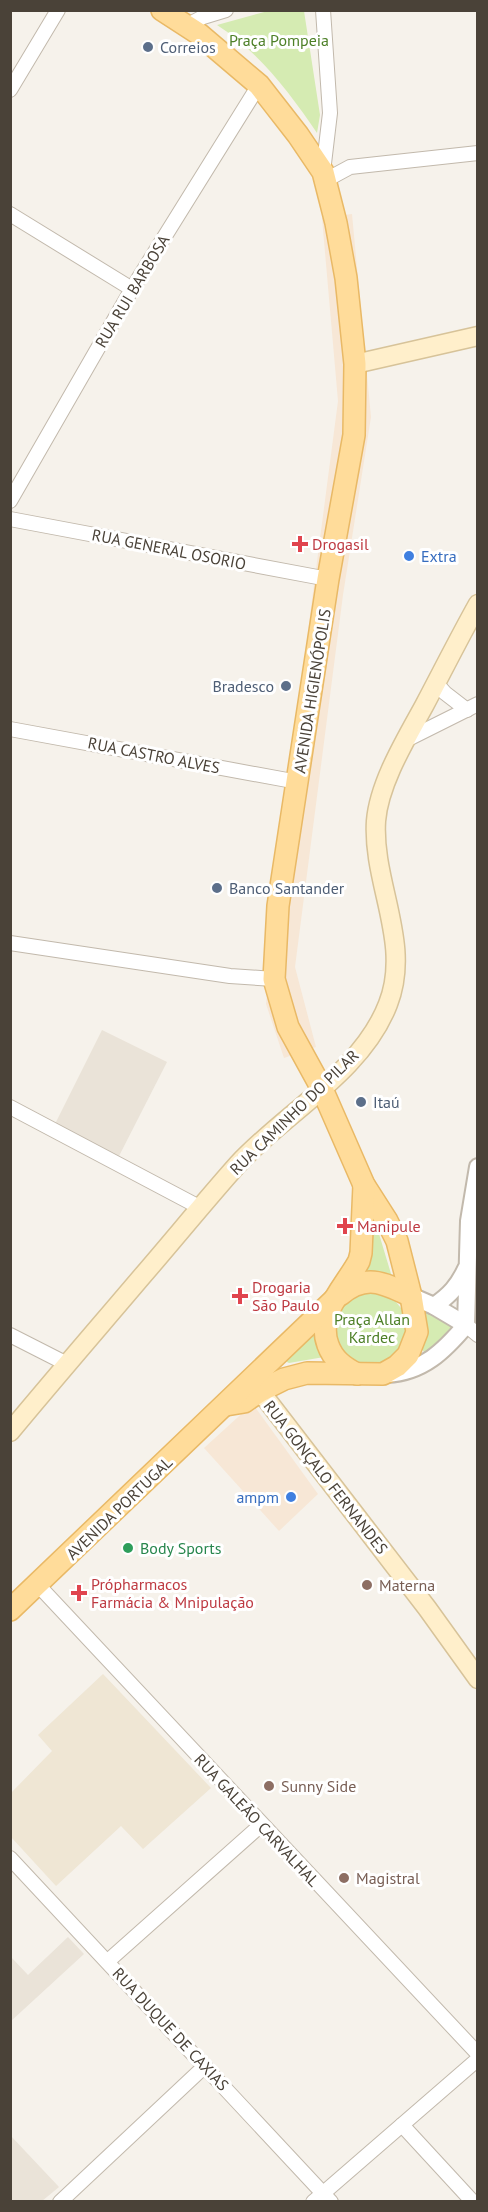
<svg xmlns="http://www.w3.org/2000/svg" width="488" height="2212" viewBox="0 0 488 2212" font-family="'PT Sans',sans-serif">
<rect width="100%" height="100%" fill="#f6f2eb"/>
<g fill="#eae3d8">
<polygon points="102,1030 167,1062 118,1158 54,1126"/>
<polygon points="68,1937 84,1954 11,2021 11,1957 28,1975"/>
<polygon points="10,2135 59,2187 42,2201 11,2201"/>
</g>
<g fill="#f7e7d6">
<polygon points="352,214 371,417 343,595 295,967 316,1047 284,1058 266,1004 310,615 338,401 322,218"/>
<polygon points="249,1407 255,1407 318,1494 279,1531 204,1448"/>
</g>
<polygon fill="#efe6d4" points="103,1674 211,1788 143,1849 121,1826 56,1886 11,1837 11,1793 52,1751 38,1735"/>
<g fill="#d5ebb2">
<path d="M268,11H304L320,115L317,133C290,93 258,51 217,25Z"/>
<polygon points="373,1214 392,1277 365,1276 370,1260"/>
<circle cx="371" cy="1328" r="36"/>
<polygon points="422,1310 452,1327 431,1351 424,1352 422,1349 424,1332"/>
<polygon points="319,1326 330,1356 289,1363 285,1361"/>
</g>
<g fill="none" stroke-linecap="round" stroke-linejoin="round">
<g stroke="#c2b9ac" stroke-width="16">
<g id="minor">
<polyline points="186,26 203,17 226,10"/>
<polyline points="10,90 58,10"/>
<polyline points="323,172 330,113 323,10"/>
<polyline points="326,180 350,167 478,153"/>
<polyline points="10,214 132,289"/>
<polyline points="10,501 132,289 259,85"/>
<polyline points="10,519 328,579"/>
<polyline points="436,683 445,693 467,710"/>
<polyline points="10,729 298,782"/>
<polyline points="406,740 478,704"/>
<polyline points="10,943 230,976 274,979"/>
<polyline points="10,1107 201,1208"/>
<polyline points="466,1325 478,1335"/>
<polyline points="10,1335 67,1364"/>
<polyline points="38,1585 478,2054"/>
<polyline points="10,1858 331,2202"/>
<polyline points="108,1961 261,1825"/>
<polyline points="402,2125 473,2202"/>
<polyline points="60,2202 205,2066"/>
<polyline points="313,2202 478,2059"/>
</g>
</g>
<g stroke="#c2b9ac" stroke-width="20">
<g id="tertiary">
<polyline points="411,1296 434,1306 466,1325"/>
<path d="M434,1306C450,1295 458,1286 466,1269"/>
<polyline points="466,1325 469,1221 478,1167"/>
<path d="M387,1374C423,1372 444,1351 466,1325"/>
</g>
</g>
<g stroke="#d7c399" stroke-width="21">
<g id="secondary">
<polyline points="355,364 478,336"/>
<polyline points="260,1391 427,1608 478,1679"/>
<path d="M10,1432C54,1379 99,1327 144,1274C175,1238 206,1200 238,1164C286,1112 362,1072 388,1004C412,943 372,883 376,821C379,783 406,739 424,706C442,672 459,638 478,604"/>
</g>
</g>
<g stroke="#e9b966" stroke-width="24">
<g id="primary">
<polyline points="162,10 199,34 259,85 298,135 323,172 336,223 346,278 355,364 354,435 328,579 278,906 274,979 288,1027 322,1089 364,1185 387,1221 397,1241 411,1296 417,1332 408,1355 397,1366 383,1374 307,1373 284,1379 260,1391 244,1402 226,1405"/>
<path d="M340,1295C366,1273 384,1283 411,1296"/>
<path d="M357,1374C343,1367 333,1359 328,1345C316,1313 345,1287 359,1261L361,1253L364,1185"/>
<polyline points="10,1610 336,1298"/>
</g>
</g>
<use href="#minor" stroke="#fff" stroke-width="14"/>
<use href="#tertiary" stroke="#fff" stroke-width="16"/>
<use href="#secondary" stroke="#ffefcb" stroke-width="18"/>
<use href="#primary" stroke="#ffdc9a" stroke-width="21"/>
</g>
<g fill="#5c6f8a" stroke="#fff" stroke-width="2">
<circle cx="148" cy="47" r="6"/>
<circle cx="286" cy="686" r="6"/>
<circle cx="217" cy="888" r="6"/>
<circle cx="361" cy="1102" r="6"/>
</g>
<g fill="#e0444e" stroke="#fff" stroke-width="2">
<path d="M297 535h6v6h6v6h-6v6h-6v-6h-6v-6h6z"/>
<path d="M342 1217h6v6h6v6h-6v6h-6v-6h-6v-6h6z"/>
<path d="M237 1287h6v6h6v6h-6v6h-6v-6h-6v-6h6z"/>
<path d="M76 1584h6v6h6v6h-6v6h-6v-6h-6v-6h6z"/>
</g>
<g fill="#3f7fe0" stroke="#fff" stroke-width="2">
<circle cx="409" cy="556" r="6"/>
<circle cx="291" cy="1497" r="6"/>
</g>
<circle fill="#2e9e5b" stroke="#fff" stroke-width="2" cx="128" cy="1548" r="6"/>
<g fill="#8d6e63" stroke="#fff" stroke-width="2">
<circle cx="367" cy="1585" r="6"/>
<circle cx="269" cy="1786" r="6"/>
<circle cx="344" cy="1878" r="6"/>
</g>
<g text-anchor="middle" stroke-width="6" stroke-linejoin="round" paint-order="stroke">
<g font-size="16" fill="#4e8028" stroke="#fff">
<text x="279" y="46">Praça Pompeia</text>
<text x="372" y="1325">Praça Allan<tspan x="372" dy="18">Kardec</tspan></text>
</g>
<g font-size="16" fill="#4e5e75" stroke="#fff" text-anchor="start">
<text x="160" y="53">Correios</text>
<text x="274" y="692" text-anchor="end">Bradesco</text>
<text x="229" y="894">Banco Santander</text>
<text x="373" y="1108">Itaú</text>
</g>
<g font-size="16" fill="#4a4238" stroke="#fff">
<text transform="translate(132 291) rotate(-59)" y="6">RUA RUI BARBOSA</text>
<text transform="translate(169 549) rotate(11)" y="6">RUA GENERAL OSORIO</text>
<text transform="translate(312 691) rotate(-81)" y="6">AVENIDA HIGIENÓPOLIS</text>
<text transform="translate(154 755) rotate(11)" y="6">RUA CASTRO ALVES</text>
<text transform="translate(294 1112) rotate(-44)" y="6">RUA CAMINHO DO PILAR</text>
<text transform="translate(326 1477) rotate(52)" y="6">RUA GONÇALO FERNANDES</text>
<text transform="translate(119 1508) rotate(-44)" y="6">AVENIDA PORTUGAL</text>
<text transform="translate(257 1820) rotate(47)" y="6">RUA GALEÃO CARVALHAL</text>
<text transform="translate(171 2029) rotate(47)" y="6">RUA DUQUE DE CAXIAS</text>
</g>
<g font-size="16" fill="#be3a42" stroke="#fff" text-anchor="start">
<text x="312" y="550">Drogasil</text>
<text x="357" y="1232">Manipule</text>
<text x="252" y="1293">Drogaria<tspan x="252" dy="18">São Paulo</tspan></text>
<text x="91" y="1590">Própharmacos<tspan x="91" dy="18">Farmácia &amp; Mnipulação</tspan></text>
</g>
<g font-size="16" fill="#366cbe" stroke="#fff" text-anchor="start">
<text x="421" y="562">Extra</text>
<text x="279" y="1503" text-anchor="end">ampm</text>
</g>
<g font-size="16" fill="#27864d" stroke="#fff" text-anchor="start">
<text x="140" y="1554">Body Sports</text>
</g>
<g font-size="16" fill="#785e54" stroke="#fff" text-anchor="start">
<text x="379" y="1591">Materna</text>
<text x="281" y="1792">Sunny Side</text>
<text x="356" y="1884">Magistral</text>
</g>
</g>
<rect width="488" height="2212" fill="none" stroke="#4a4238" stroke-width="24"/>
</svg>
